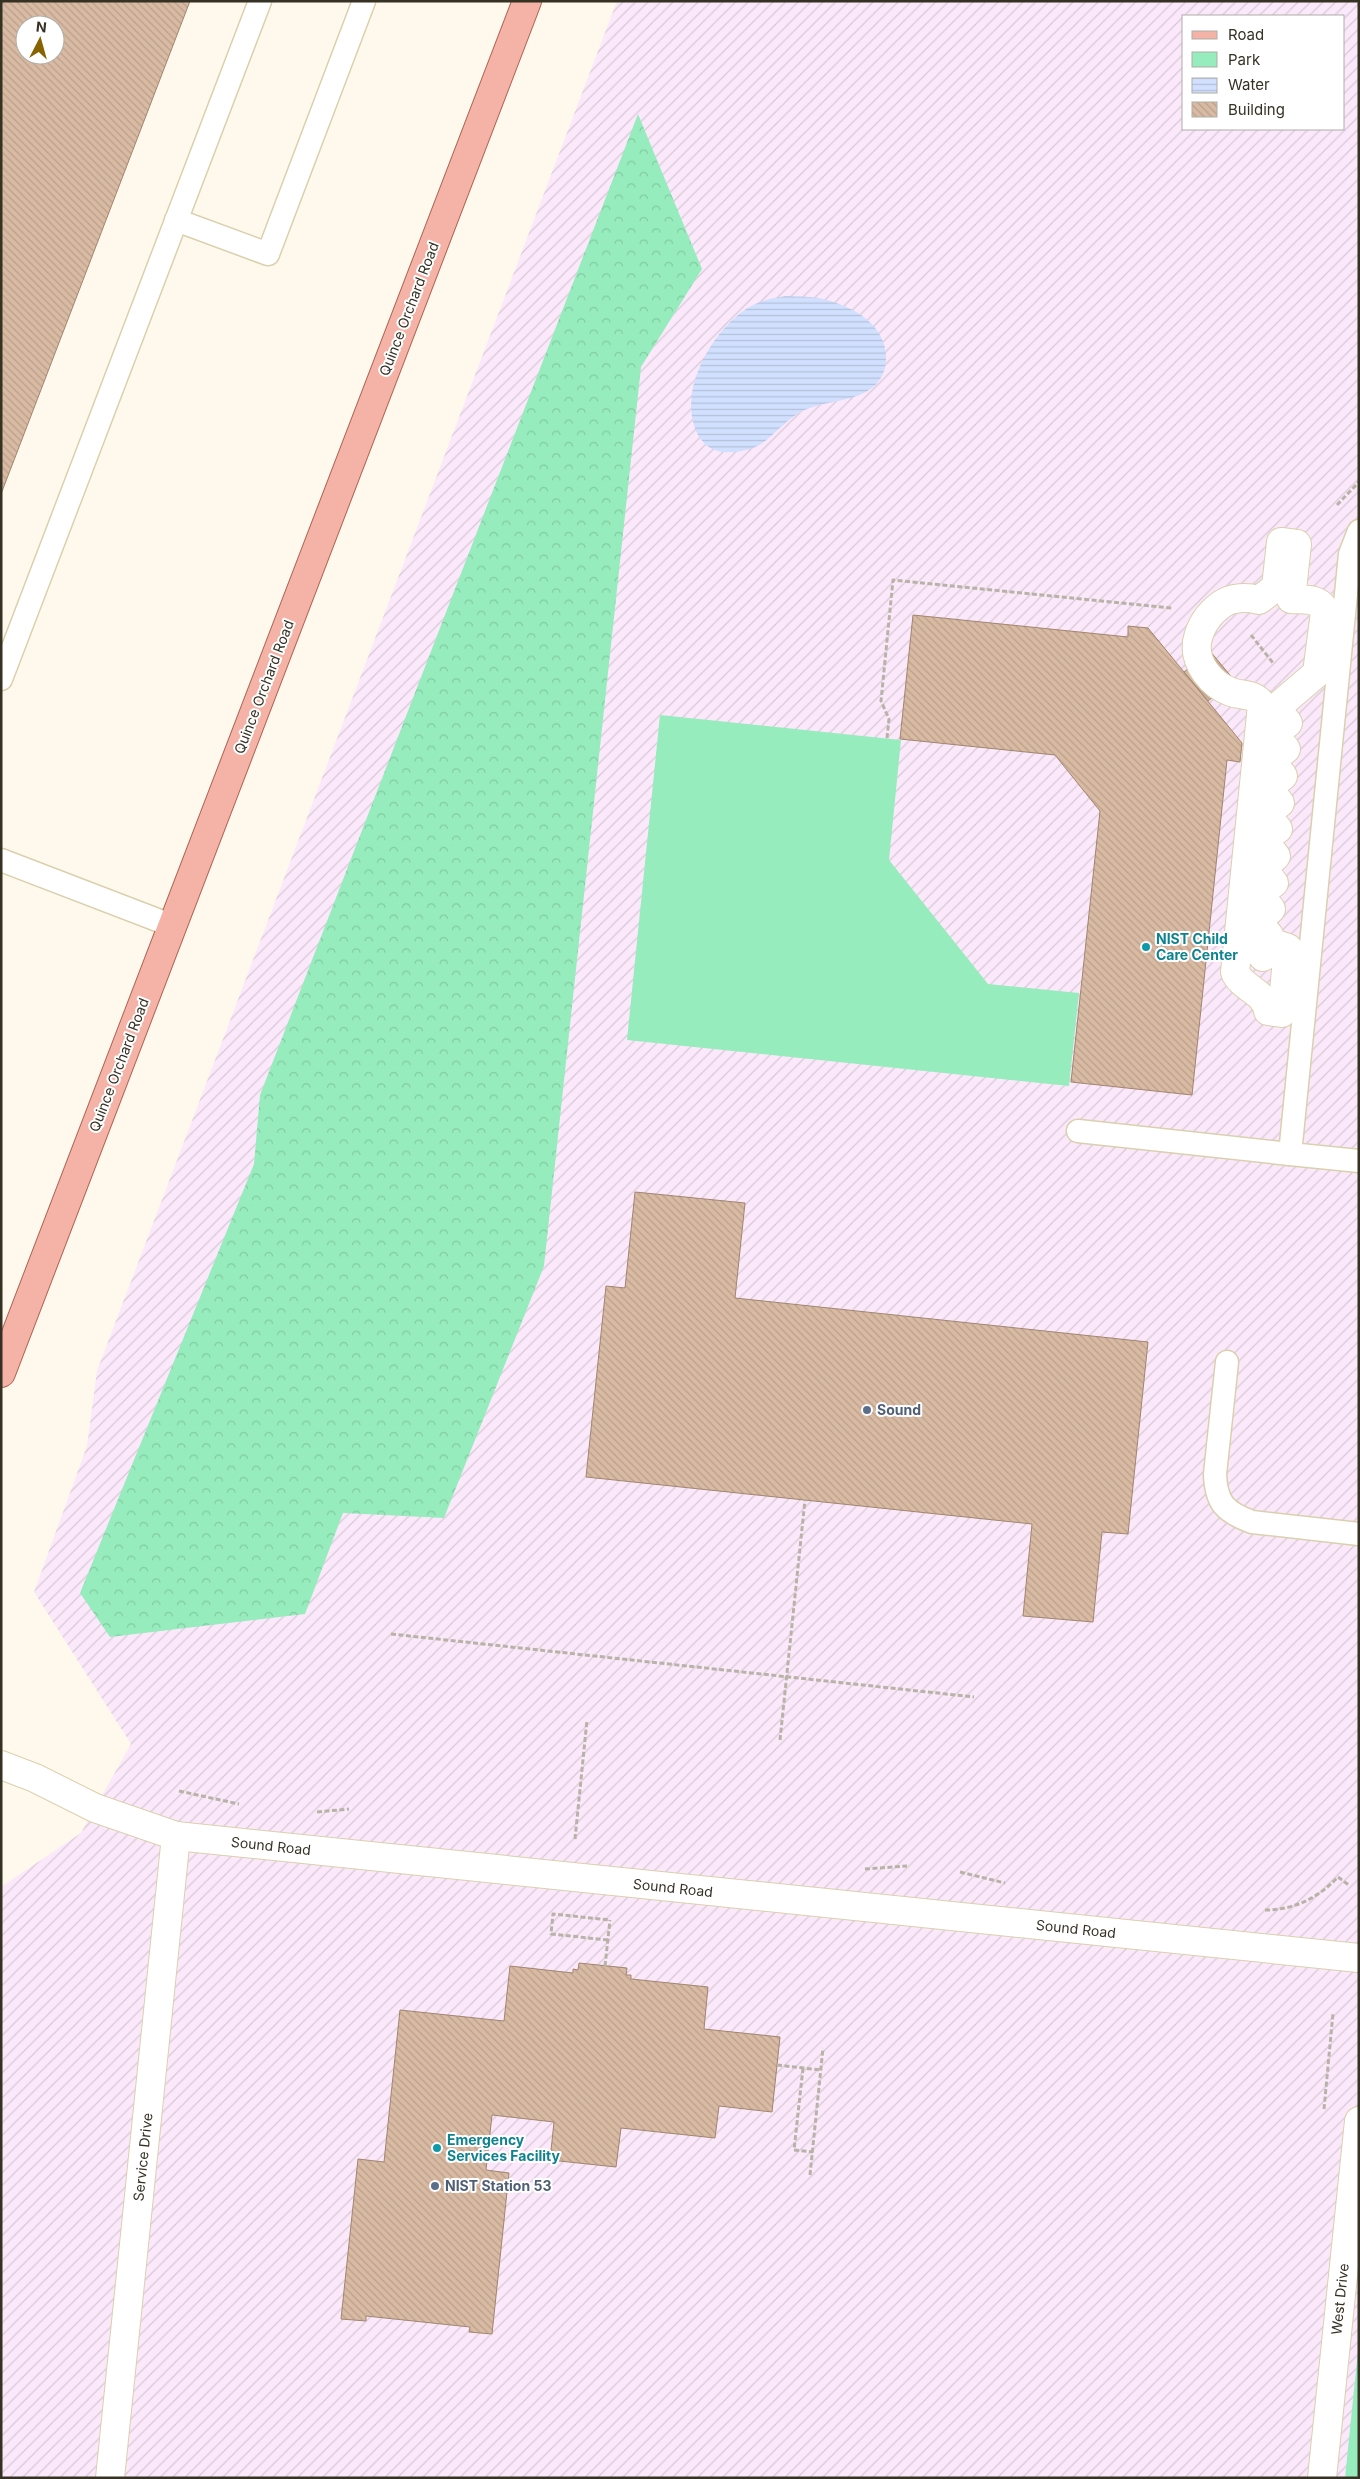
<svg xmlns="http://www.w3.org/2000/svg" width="1360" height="2479" viewBox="0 0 1360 2479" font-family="Inter,sans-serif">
<defs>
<pattern id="industrial-furrows" width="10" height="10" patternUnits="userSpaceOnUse" patternTransform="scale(1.25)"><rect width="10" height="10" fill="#fbe9fb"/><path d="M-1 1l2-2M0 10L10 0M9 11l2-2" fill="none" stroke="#d8c8d7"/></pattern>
<pattern id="forest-crowns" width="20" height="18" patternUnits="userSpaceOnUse" patternTransform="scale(1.25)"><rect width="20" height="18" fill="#96ecbd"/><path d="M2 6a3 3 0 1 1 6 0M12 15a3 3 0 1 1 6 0" fill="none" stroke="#82cba2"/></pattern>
<pattern id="water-rules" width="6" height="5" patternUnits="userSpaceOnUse" patternTransform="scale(1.25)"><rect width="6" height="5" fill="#d1e0fe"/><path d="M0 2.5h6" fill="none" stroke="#b4c1d9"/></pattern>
<pattern id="building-back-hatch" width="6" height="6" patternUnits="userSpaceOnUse" patternTransform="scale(1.25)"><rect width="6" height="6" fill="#d9baa3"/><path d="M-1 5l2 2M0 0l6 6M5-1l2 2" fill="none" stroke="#bba08c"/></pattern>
</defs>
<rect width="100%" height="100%" fill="#fef9ec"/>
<path fill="url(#industrial-furrows)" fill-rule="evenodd" d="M617,1H1359V2478H1V1887L81,1833L131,1744L34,1592L87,1446L97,1371ZM1184,16H1344V129H1184Z"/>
<g fill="#96ecbd">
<polygon points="660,715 901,740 889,860 988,984 1079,993 1069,1086 627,1040"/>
<polygon points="1359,2341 1359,2478 1345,2478"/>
</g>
<polygon fill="url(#forest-crowns)" points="638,114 702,269 641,367 544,1266 444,1518 343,1513 305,1614 110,1637 80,1593 254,1164 260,1095"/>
<path fill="url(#water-rules)" d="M786,296C798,297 812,296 823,299C853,306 887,325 886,359C886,370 881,381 872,388C850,404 820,400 797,414C767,435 766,453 723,452C711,451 702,443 697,433C677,392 711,332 746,309C758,301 772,298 786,296Z"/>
<g fill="url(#building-back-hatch)" stroke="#a1856f" fill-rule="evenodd">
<path d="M1,1H190L1,494ZM25,25H55V55H25Z"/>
<polygon points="913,615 1128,637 1128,626 1148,628 1242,743 1240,762 1227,760 1192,1095 1071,1082 1100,811 1055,755 900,739"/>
<polygon points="1210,651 1234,680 1208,701 1184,672"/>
<polygon points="635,1192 745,1203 735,1298 1148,1342 1128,1534 1102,1532 1093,1622 1023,1616 1032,1524 586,1477 606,1286 625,1288"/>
<polygon points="579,1963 627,1968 626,1975 631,1975 631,1979 708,1987 704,2029 780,2037 772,2112 719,2106 715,2138 621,2128 616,2167 550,2160 554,2122 492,2115 486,2170 509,2173 492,2334 469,2332 470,2327 366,2316 366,2321 341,2319 358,2159 384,2162 400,2010 504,2021 510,1966 573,1973 573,1969 578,1970"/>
</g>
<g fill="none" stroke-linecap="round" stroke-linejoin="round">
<g stroke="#dbd0ae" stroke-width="25">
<g id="service">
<polyline points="176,220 268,254 364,1"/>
<polyline points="1359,531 1350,554 1290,1154 1359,1161"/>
<polyline points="1,679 260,1"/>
<polyline points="1,860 173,926"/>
<polyline points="1078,1131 1290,1154"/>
<path d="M1227,1362L1215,1474C1216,1503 1225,1512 1252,1522L1359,1534"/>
</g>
</g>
<g stroke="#dbd0ae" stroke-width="30">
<path id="pedestrian" d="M1281,542L1297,544L1291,599C1303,600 1321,597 1325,612L1317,673L1276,708L1288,723L1274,734L1286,749L1271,761L1283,776L1268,788L1280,803L1266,814L1278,829L1263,840L1276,856L1262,868L1274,883L1259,894L1271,909L1257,921L1269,935L1254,947L1263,957L1279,945L1288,948L1282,1013L1268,1011C1265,991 1241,988 1235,972L1262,705C1255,693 1242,696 1231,692C1212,685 1194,664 1197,642C1200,626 1208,614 1222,604C1232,597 1247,597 1259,600L1276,587Z"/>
</g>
<g stroke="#dbd0ae" stroke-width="30">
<g id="minor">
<polyline points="1,1765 35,1778 95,1808 176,1836 1359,1958"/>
<polyline points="110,2478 176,1836"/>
<polyline points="1322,2478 1359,2121"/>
</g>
</g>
<g stroke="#ae6353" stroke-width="30">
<polyline id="primary" points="1,1373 527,1"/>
</g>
<g stroke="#b8b3a6" stroke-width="3" stroke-dasharray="5 2.5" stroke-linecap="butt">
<polyline points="1337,505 1359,482"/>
<polyline points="1251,635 1273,663"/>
<polyline points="887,738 889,719 881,701 893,580 1172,608"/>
<polyline points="391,1634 974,1697"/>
<polyline points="780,1740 805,1500"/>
<polyline points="179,1791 239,1804"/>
<polyline points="317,1812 349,1809"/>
<polyline points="575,1839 587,1720"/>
<polyline points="865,1869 907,1866"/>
<polyline points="960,1872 1005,1883"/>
<path d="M1265,1910C1294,1910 1318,1898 1338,1877L1350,1886"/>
<polyline points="608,1940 551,1934 553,1914 610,1920"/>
<polyline points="605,1966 610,1920"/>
<polyline points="777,2065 821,2070"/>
<polyline points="803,2068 794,2150 813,2152"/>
<polyline points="1324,2109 1333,2013"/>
<polyline points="810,2175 823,2048"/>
</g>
<use href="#service" stroke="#fff" stroke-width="22"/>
<use href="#pedestrian" stroke="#fff" stroke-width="28"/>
<use href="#minor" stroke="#fff" stroke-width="28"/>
<use href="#primary" stroke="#f5b2a7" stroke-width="28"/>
</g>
<g fill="#0f9aa8" stroke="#fff" stroke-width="2">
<circle cx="1146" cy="947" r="5"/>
<circle cx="437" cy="2148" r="5"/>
</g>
<g fill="#5c6f8a" stroke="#fff" stroke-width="2">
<circle cx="867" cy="1410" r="5"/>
<circle cx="435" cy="2186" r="5"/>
</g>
<g text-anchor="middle" stroke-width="4" stroke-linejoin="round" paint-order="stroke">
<g font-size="14" fill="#353123" stroke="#fff">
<text transform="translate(409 309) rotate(-69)" y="5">Quince Orchard Road</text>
<text transform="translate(264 687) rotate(-69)" y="5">Quince Orchard Road</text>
<text transform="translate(119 1065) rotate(-69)" y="5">Quince Orchard Road</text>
<text transform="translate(271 1846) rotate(6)" y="5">Sound Road</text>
<text transform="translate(673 1888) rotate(6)" y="5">Sound Road</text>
<text transform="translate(1076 1929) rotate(6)" y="5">Sound Road</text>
<text transform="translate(143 2157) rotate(-84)" y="5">Service Drive</text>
<text transform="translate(1340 2299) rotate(-84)" y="5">West Drive</text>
</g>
<g font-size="14" font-weight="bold" fill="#0d838f" stroke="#fff" text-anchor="start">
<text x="1156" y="944">NIST Child<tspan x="1156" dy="16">Care Center</tspan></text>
<text x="447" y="2145">Emergency<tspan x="447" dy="16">Services Facility</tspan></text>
</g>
<g font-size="14" font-weight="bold" fill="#4e5e75" stroke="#fff" text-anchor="start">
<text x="877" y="1415">Sound</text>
<text x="445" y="2191">NIST Station 53</text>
</g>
</g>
<rect width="1360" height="2479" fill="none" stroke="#353123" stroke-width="5"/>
<rect x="1182" y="15" width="162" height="115" fill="#ffffff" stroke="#aeada7"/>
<rect x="1192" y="31" width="25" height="8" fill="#f5b2a7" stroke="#aeada7"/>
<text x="1228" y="40" font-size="15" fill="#353123">Road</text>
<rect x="1192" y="52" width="25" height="15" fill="#96ecbd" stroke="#aeada7"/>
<text x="1228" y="65" font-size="15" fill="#353123">Park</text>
<rect x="1192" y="78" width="25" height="15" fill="url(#water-rules)" stroke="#aeada7"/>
<text x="1228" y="90" font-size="15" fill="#353123">Water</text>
<rect x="1192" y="102" width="25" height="15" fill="url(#building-back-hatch)" stroke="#aeada7"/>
<text x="1228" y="115" font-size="15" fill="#353123">Building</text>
<g transform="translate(40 40) rotate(6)"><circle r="24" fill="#ffffff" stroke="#aeada7"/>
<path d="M0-4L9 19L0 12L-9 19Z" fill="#886400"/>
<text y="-8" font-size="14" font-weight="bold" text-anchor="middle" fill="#353123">N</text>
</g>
</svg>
